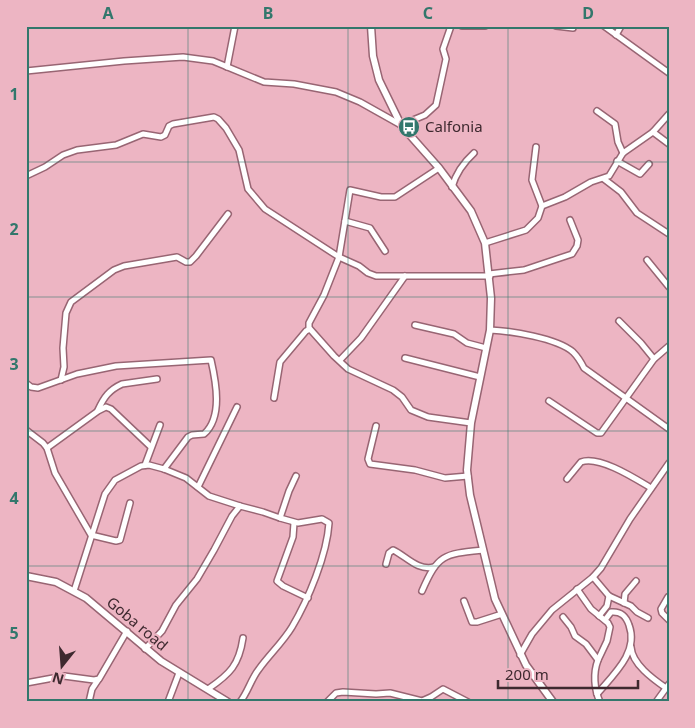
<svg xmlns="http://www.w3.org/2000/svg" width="695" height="728" viewBox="0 0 695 728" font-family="'Noto Sans',sans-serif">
<rect width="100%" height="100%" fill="#edb5c3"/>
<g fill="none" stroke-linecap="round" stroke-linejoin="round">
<g stroke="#986573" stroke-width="8">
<g id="minor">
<polyline points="462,26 485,26"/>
<polyline points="556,26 573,28"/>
<polyline points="604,26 669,73"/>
<polyline points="616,35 621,26"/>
<polyline points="227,67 235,26"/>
<polyline points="26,71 124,61 183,57 213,61 264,82 294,84 336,92 360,102 401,125 425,115 436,105 446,59 443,49 451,26"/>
<polyline points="597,111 615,124 618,142 623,153"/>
<polyline points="653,132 669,144"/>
<polyline points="617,161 640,174 649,164"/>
<polyline points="26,176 45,167 63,155 77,150 116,145 143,134 161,137 165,135 169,126 173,124 214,117 218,119 226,128 239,150 248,189 265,209 339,257 359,266 368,273 376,276 490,276"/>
<polyline points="604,179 621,192 637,213 669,234"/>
<path d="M452,187C456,173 463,163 474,153"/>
<polyline points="542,206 565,197 591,182 609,176 623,153 653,132 669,114"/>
<polyline points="345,221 370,228 385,251"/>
<polyline points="485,243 526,230 538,218 542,206 532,180 536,147"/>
<polyline points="647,260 669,287"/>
<polyline points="489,274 524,270 572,254 577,246 578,240 570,220"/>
<polyline points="619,321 641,343 654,359"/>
<polyline points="415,325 454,334 467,343 486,348"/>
<polyline points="309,329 309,323 324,295 339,257 350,190 381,197 395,197 439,168"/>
<path d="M490,330C511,331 557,338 573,352C577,356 581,362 584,368L669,429"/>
<polyline points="405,358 480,377"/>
<polyline points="340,360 361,338 405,276"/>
<polyline points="61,380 64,367 63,348 66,313 71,302 114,270 124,266 177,257 186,262 190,262 196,256 228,214"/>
<path d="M26,383L31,387L38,388L77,374L116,366L211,360C216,382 223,417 204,434L192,435L188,437L164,469"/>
<polyline points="274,398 280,362 306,331 310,329 334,356 348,369 393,390 402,397 411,410 428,417 471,423"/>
<polyline points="549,401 597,433 601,433 654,359 669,346"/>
<path d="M98,410C104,397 109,390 122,384L157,379"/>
<polyline points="376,426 368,459 370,464 415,470 445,478 468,476"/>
<polyline points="26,430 43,443 47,448 55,473 91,535 116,541 120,540 130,503"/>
<polyline points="47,448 98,411 106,407 111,409 151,447"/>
<polyline points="145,465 160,425"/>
<path d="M567,479L581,462C599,455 636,479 651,488"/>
<polyline points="198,487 237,407"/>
<polyline points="280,518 289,491 296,476"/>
<polyline points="294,523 293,537 277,581 283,586 308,598"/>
<path d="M386,564L389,553L393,550C406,556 417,571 434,567"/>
<polyline points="593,577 609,596 631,606 637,612 648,618"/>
<polyline points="577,589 591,609 608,623 610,627 607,641 598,660"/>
<path d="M74,591L105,494L115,480L141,466L149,465L164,469L186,478L209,496L240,506L263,512L280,518L298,523L322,519L329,523C327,555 308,600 292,627C283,642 269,655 259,669C251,679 248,692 240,702"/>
<path d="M422,591C438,554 444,554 483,550"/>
<polyline points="668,597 661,609 662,613 669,620"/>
<polyline points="464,601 472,622 477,622 502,614"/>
<polyline points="624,603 625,594 636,581"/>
<polyline points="599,616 607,606 609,596"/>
<path d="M563,617L571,627L575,636L586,644L598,660C593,673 594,689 600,702"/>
<path d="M631,647C632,664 653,679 666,688"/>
<polyline points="145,649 162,631 176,605 197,579 214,550 232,516 240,506"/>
<polyline points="520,655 532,634 552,610 593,577 601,568 630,519 669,463"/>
<polyline points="26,683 64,676 94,680 99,679 127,631"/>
<path d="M208,689C230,674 239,665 243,638"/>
<path d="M597,694C614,674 639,652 629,625C626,616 621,611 611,612L605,620"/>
<polyline points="89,702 92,689 98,680"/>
<polyline points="168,702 179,673"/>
<polyline points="327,702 336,693 343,692 376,694 390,693 422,701 431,697 443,689 468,702"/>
<polyline points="656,702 669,684"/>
</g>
</g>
<g stroke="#986573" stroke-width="9">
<g id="tertiary">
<polyline points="371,26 373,56 379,80 401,125 439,168 471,211 485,243 491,298 490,330 471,423 467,470 470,495 495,599 526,665 553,702"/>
<polyline points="26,576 56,582 86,598 161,661 228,702"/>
</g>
</g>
<use href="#minor" stroke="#fff" stroke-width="5"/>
<use href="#tertiary" stroke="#fff" stroke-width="6"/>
</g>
<path fill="none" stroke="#32776c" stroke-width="1" stroke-opacity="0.55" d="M188,26V702M348,26V702M508,26V702M26,162H669M26,297H669M26,431H669M26,566H669"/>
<defs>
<g id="bus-disc" transform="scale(1.125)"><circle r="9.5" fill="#32776c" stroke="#edb5c3"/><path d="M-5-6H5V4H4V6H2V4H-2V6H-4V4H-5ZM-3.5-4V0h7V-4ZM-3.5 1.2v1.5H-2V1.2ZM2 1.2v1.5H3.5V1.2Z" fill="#fff"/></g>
</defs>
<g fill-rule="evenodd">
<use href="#bus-disc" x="409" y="127"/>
</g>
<g text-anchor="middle" stroke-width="4.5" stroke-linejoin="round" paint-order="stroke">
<g font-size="15" fill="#3e292f" stroke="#edb5c3" text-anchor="start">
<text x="425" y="132">Calfonia</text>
</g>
<g font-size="15" fill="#3e292f" stroke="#edb5c3">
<text transform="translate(137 624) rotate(40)" y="5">Goba road</text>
</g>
</g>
<rect width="695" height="728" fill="none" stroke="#edb5c3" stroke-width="55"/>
<g transform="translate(62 666) rotate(197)" stroke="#edb5c3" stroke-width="4" paint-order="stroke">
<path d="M0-4L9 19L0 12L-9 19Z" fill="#3e292f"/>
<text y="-8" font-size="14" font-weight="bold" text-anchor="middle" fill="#3e292f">N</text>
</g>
<path d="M498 680v8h140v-8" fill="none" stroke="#3e292f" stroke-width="2.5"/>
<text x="505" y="680" font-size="15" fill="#3e292f" stroke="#edb5c3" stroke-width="4" paint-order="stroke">200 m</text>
<rect x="28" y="28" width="640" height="672" fill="none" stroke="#32776c" stroke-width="2"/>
<g font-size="16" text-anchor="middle" font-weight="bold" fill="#32776c">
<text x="108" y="19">A</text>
<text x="268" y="19">B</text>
<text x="428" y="19">C</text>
<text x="588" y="19">D</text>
<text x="14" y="100">1</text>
<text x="14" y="235">2</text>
<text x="14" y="370">3</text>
<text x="14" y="504">4</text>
<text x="14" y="639">5</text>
</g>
</svg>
